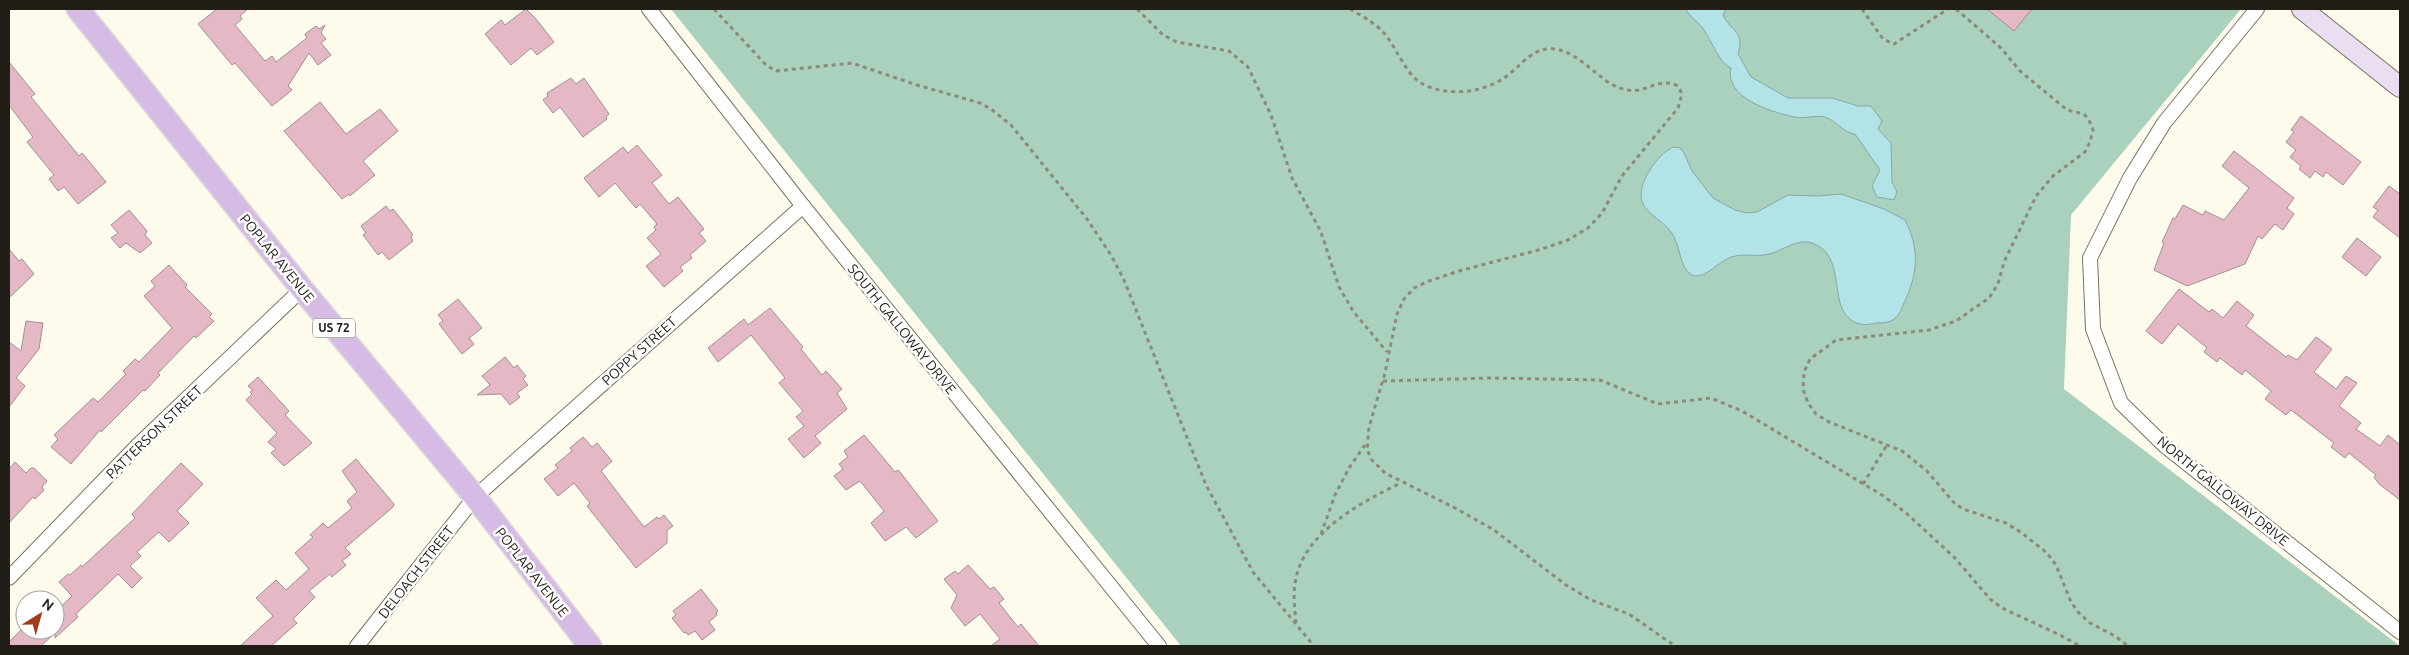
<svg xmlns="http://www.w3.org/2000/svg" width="2409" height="655" viewBox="0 0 2409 655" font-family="Ubuntu,sans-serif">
<rect width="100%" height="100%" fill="#fffbec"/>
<polygon fill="#aad1bd" points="671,9 2241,9 2071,215 2064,389 2400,646 1181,646"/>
<g fill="#b2e3e6" stroke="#86a8a8">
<path d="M1686,9H1726L1723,15C1732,33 1745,31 1738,54L1751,77L1788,98H1832L1858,106H1871L1882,121L1878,129L1891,143L1892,182L1897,192L1894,200L1877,197L1872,186L1880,170L1855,134C1842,132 1837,121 1825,117C1815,115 1804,119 1794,117C1772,112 1724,98 1731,68C1720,64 1711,40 1704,30C1699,22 1690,18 1686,9Z"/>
<path d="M1674,147L1680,148L1684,153L1692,171L1713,198L1735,210L1747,213L1757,212L1788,195L1819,196L1841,194L1884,209L1905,220C1920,249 1918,274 1904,303C1901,310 1899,317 1891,321C1887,323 1881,323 1876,323C1867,325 1860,326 1851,320C1828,304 1847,255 1812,243C1798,238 1782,251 1769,254C1754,258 1739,251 1725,260C1716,265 1702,280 1692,275C1680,269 1680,246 1673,235C1666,222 1647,215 1642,202C1636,184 1658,153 1674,147Z"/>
</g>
<g fill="#e4b9c5" stroke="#a38e94">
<polygon points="217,9 248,9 240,16 242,19 235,25 265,61 272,56 276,62 307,38 305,34 316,26 319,29 325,25 321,33 326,39 321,43 331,55 318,65 309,53 288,86 292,90 272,106 235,63 232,65 198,24"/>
<polygon points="526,9 536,19 554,42 537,55 531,48 511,65 485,34 501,20 505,25"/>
<polygon points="1987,9 2032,9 2014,31"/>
<polygon points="9,62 35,94 31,97 79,156 82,153 106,182 78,204 64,187 58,191 49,179 54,175 27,142 33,137 9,105"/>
<polygon points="571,78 576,84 584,78 609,114 606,117 607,119 583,137 560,107 553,113 543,100 548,96 547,93"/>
<polygon points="320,102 346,134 380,109 398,131 363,161 375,175 350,196 349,194 342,199 284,131"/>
<polygon points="2301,116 2361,162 2343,185 2326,172 2323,177 2315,171 2310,178 2299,169 2301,166 2290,157 2296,150 2286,142 2294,132 2291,130"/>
<polygon points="637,145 662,175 652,183 669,204 678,197 704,229 699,233 706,241 690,255 692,258 680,267 683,271 664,287 646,266 661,254 647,238 656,230 654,227 657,224 640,204 636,208 615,183 599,197 584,178 623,147 628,153"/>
<polygon points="2234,151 2294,198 2287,208 2294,214 2283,230 2275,224 2262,239 2258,236 2245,264 2187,286 2154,270 2164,243 2162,242 2173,218 2175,219 2183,205 2203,215 2205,211 2224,220 2249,188 2222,166"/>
<polygon points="2389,186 2400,194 2400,238 2373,217 2378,210 2373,207"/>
<polygon points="386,206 390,211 393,209 405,224 413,235 411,237 413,241 389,260 382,252 378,255 363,235 366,233 361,226"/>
<polygon points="129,210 147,231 145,235 152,243 140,253 126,243 120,248 111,238 118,233 111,225"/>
<polygon points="2357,238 2381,257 2366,276 2342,257"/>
<polygon points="9,249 19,261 22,259 34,274 9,298"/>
<polygon points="169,265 187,285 185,287 212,314 209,317 214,321 196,338 194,336 158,373 160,375 145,391 143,390 101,432 100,430 71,464 51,447 58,439 54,435 93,398 98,402 126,374 123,371 135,359 139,362 172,328 144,296 155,286 151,281"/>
<polygon points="2179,289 2209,312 2212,309 2223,318 2237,301 2254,315 2246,326 2286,357 2288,355 2297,360 2316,337 2332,349 2314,372 2336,389 2346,376 2357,383 2339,406 2361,423 2356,429 2380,446 2388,435 2400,445 2400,500 2379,484 2374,477 2376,475 2349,453 2345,458 2331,447 2334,443 2291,410 2286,415 2265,399 2271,391 2245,370 2242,375 2220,358 2217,362 2204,352 2207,348 2178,324 2162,344 2146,331"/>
<polygon points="458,299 482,328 469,338 474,344 462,354 439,324 443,321 438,315"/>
<polygon points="770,308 803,347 801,349 822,375 826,371 842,389 837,393 847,409 815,436 821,443 804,458 788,439 804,426 796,417 803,411 779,383 785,378 751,335 718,362 708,348 744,319 748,325"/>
<polygon points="26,321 43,323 39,349 16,378 25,386 9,407 9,342 21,351"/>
<polygon points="505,357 514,368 517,365 526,376 523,379 528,385 517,393 520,397 510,405 501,394 477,395 490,385 482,376"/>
<polygon points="258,377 289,411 285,415 312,443 284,466 271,453 276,449 268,442 277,433 246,400 252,394 250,392 253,390 248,386"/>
<polygon points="864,435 895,472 898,470 900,472 938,521 916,538 906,527 885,541 871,523 884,511 860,481 846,490 834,476 843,469 839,464 848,457 844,451"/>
<polygon points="583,437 592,447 597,443 612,461 601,471 644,527 657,517 659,519 664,515 673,526 667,530 667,543 636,568 587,506 590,503 574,483 558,496 544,479 558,468 555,465 572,451 570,448"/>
<polygon points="356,459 388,497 394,504 393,507 345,548 351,554 342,561 346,565 332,577 330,574 309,591 315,597 293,619 297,623 271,646 240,646 273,616 256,598 276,580 286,590 309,569 295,553 313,537 310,535 323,523 328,528 352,508 347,501 357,492 342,471"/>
<polygon points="15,462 26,473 31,468 34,468 47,481 42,487 44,490 35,499 33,497 9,523 9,469"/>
<polygon points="181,463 203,484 177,511 189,523 169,542 159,532 137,552 141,556 130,566 142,578 132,588 118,574 76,614 78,617 55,638 55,633 41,646 9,646 9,642 21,630 55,630 55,612 72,596 59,582 68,574 70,575 81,565 82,567 135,518 132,514"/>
<polygon points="968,565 990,589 994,587 1004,599 999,603 1018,627 1021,624 1039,646 991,646 1000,639 980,614 965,626 951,608 957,595 944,579 955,571 958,574"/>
<polygon points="701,589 718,611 716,613 717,615 709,622 715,630 702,640 695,631 688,635 686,632 684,633 672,618 676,615 673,611"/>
</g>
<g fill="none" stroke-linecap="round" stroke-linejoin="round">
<g stroke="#777362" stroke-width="16">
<g id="street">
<polyline points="649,9 803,206 1159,646"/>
<polyline points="2257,9 2164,123 2130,178 2090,258 2093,329 2121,403 2165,446 2400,632"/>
<polyline points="9,578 137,446 302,289"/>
<polyline points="357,646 475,497 803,206"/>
</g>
</g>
<g stroke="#777362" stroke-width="22">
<polyline id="secondary" points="2302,9 2400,87"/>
</g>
<g stroke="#dbdbda" stroke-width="25">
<polyline id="primary" points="78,9 302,289 475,497 590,646"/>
</g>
<g stroke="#8c897e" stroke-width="3" stroke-dasharray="4 4" stroke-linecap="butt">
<polyline points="714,9 766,65 776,71 852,63 917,85 980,103 991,109 1011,125 1087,219 1111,255 1124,280 1206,485 1253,572 1314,646"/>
<polyline points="1137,9 1163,35 1177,42 1229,51 1248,67 1271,115 1292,178 1321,232 1339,287 1353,311 1387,352"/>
<path d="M1350,9C1362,16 1375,23 1384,33C1398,49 1406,78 1427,86C1451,96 1481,93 1504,78C1518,69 1529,51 1547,49C1579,46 1598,85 1627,90C1646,94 1659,76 1678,86L1682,94L1678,108L1622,176L1602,213L1588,228L1568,240L1542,249L1459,271L1429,281L1414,288L1404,299L1397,314L1385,373L1369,427L1367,449L1371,459L1385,473L1455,508L1494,530L1566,585L1591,600L1629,614L1675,646"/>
<polyline points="1862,9 1883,39 1894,44 1948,9"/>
<polyline points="1956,9 2001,48 2020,71 2067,110 2084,114 2089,120 2093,130 2090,142 2085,152 2053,176 2036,196 2004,262 1998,284 1989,298 1956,321 1929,330 1836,340 1810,359 1804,372 1803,389 1808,403 1816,414 1829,422 1902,451 1927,471 1955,504 1966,510 2006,523 2022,533 2047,553 2056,565 2071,602 2079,613 2090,623 2115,636 2128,646"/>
<polyline points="1383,381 1491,378 1600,380 1658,404 1711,398 1742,411 1882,495 1905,512 1955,558 1990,599 2002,608 2060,635 2080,646"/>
<polyline points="1863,484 1887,445"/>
<polyline points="1321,534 1335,495 1349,468 1367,442"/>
<path d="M1296,623C1295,610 1293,596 1295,584C1301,534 1361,502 1401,483"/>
</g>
<use href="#street" stroke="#fff" stroke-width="14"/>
<use href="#secondary" stroke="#ebddf2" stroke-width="20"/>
<use href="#primary" stroke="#d6bce5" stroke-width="22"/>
</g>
<g text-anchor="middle" stroke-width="5" stroke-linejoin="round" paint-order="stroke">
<rect fill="#fff" stroke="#63625d" stroke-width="1" x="313" y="318.5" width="42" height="19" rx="4"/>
<g font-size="12" font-weight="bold" fill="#201e17">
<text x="334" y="332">US 72</text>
</g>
<g font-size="14" fill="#201e17" stroke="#fff">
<text transform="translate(277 258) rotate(51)" y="5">POPLAR AVENUE</text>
<text transform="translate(902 329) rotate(51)" y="5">SOUTH GALLOWAY DRIVE</text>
<text transform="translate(639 351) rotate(-42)" y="5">POPPY STREET</text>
<text transform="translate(154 432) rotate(-44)" y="5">PATTERSON STREET</text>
<text transform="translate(2223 491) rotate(39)" y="5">NORTH GALLOWAY DRIVE</text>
<text transform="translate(416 572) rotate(-52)" y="5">DELOACH STREET</text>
<text transform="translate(532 572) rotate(52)" y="5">POPLAR AVENUE</text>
</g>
</g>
<rect width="2409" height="655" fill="none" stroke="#201e17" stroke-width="20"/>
<g transform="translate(40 615) rotate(37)"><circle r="24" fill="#ffffff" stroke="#a6a5a2"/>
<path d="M0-4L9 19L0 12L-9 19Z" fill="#a23c16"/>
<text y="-8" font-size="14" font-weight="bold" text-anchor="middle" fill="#201e17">N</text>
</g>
</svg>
